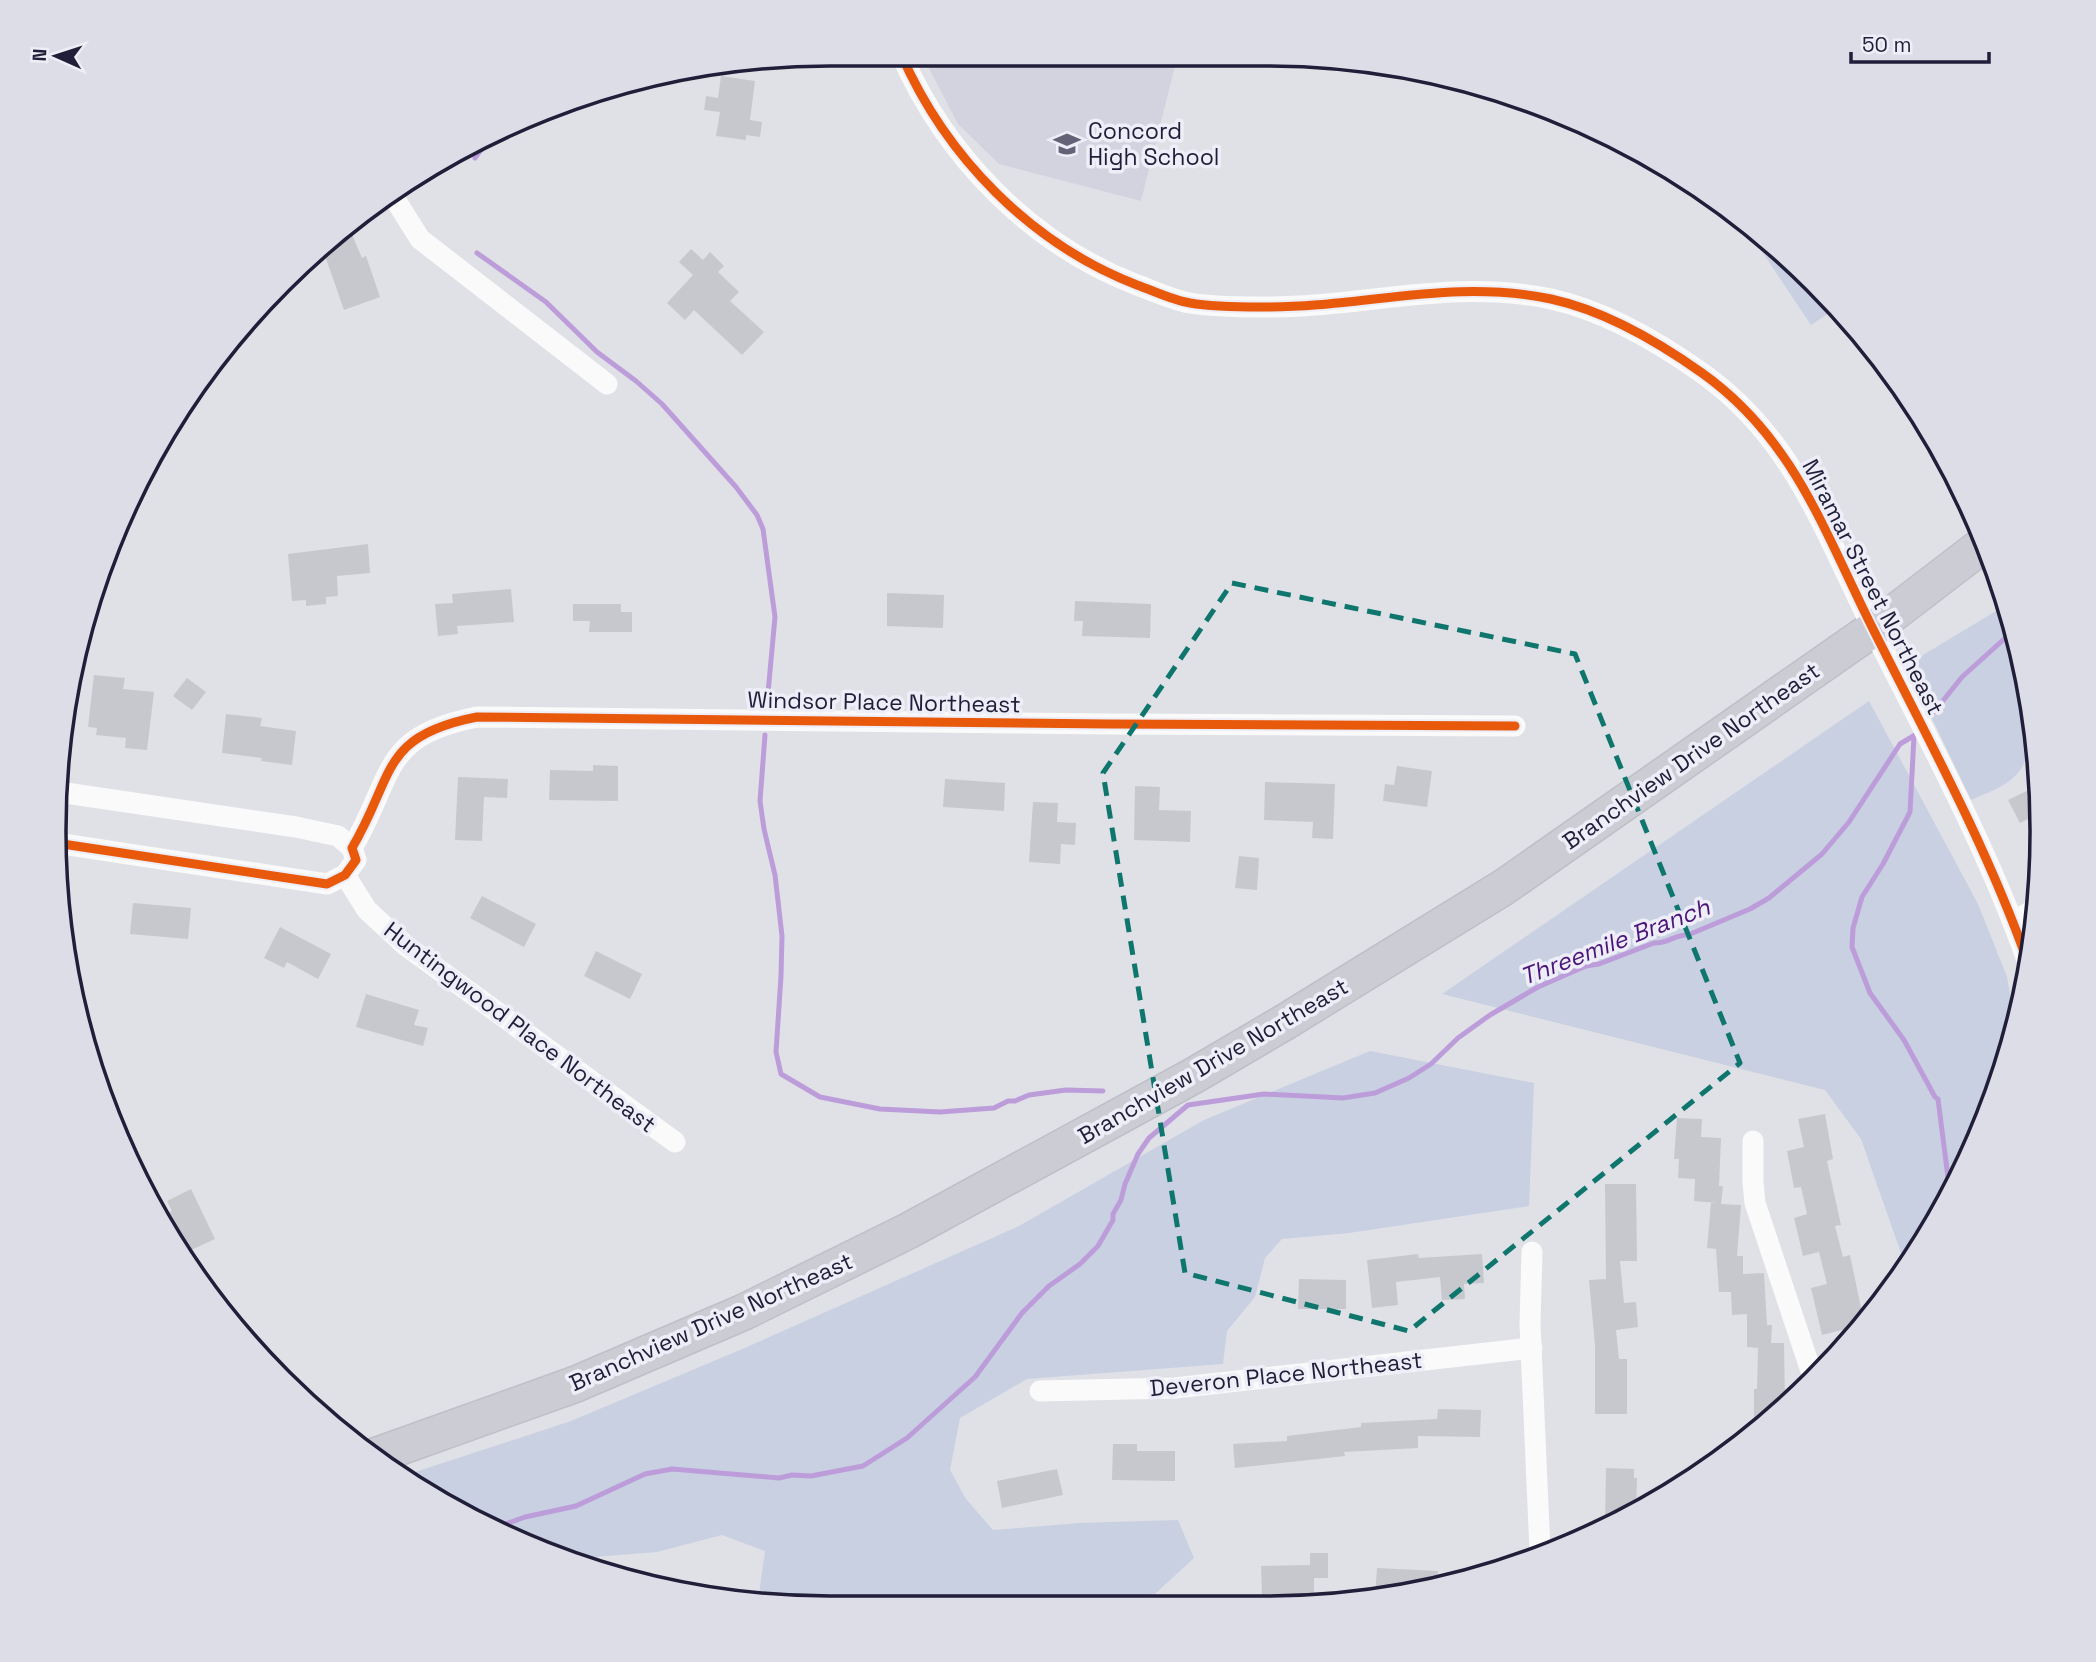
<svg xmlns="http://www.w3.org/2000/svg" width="2096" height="1662" viewBox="0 0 2096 1662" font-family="'Space Grotesk',sans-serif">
<rect width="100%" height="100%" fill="#e0e1e7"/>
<polygon fill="#d2d3df" points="922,55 1213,56 1175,66 1141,201 999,164 958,124"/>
<g fill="#c8d0e2">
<polygon points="1743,223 1777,247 1835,309 1811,325"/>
<path d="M2006,605L2035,730L2036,748C2024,755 2025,767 2016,775C2004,788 1986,793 1971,800L1920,693L1914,668L1923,655Z"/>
<polygon points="1869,701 1978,904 2007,977 2016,1028 1961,1175 1904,1267 1901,1253 1861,1139 1825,1090 1442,994"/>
<polygon points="1370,1051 1534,1083 1529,1206 1349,1233 1282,1239 1265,1258 1255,1297 1227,1331 1223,1364 1027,1379 960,1418 950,1470 966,1499 993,1530 1079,1523 1178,1520 1194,1558 1155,1594 1090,1607 831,1608 758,1601 765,1551 722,1535 657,1552 569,1559 534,1549 400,1477 571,1421 747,1347 1019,1226 1204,1120"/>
</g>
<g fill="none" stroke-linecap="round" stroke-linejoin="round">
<g stroke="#bc9dda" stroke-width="5">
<polyline points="475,158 489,139"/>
<polyline points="477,253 546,302 597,352 636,381 662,404 736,487 757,515 763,529 775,617 767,704"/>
<polyline points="1934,712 1962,677 2012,632"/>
<polyline points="765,735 760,801 764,829 775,875 782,936 781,976 776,1052 781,1074 820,1097 880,1109 940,1112 994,1108 1008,1101 1015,1101 1029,1095 1066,1090 1103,1091"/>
<polyline points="1914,736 1910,812 1883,864 1862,897 1853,928 1852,947 1870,993 1904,1040 1935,1097 1938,1099 1950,1193"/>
<path d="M495,1528L525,1517L576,1506L645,1474L672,1469L779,1478L792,1475L811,1476L863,1466L907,1438L975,1377L1022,1313L1049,1286L1080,1264L1098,1246L1113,1220V1214L1121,1200L1125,1184L1138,1154L1149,1138L1188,1105L1264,1094L1343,1098L1375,1093L1409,1078L1431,1064L1458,1038L1490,1015L1538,987L1586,966L1599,964L1654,943C1667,944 1676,934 1688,935L1750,909L1769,898L1822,854L1849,822L1900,744L1915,735"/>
</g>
</g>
<g fill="#c7c8ce">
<polygon points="721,76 755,81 750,120 762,122 760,137 746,135 746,140 716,136 720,112 704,110 706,96 718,98"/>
<polygon points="350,230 362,258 366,256 380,297 344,310 323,250"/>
<polygon points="691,249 703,260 710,252 724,266 718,272 739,292 730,301 764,332 742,355 694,310 685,320 667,303 693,275 679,262"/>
<polygon points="368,544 370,573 337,576 338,596 326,597 326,604 306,606 306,600 292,601 288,554"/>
<polygon points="511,589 514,622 457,626 458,634 438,636 435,604 453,603 452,594"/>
<polygon points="887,593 944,595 943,628 887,626"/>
<polygon points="1075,601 1151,604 1150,638 1082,636 1083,621 1074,621"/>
<polygon points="573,604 621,604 621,612 632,612 632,632 589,632 590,621 573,621"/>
<polygon points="94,675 125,678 123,689 154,692 147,750 125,748 126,738 96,735 97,728 88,727"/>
<polygon points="187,678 206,692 192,710 173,696"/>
<polygon points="226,714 262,718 260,726 296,731 292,765 261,761 262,758 222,753"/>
<polygon points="593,765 618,766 618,801 549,800 550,770 593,771"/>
<polygon points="1397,766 1432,771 1427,807 1383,801 1385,784 1394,785"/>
<polygon points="458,777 508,779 507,798 484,797 482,841 455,840"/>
<polygon points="945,779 1005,783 1004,811 943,807"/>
<polygon points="1265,782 1335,784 1333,839 1312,838 1313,822 1264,820"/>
<polygon points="1135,786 1160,787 1159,810 1191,811 1190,842 1134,840"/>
<polygon points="2037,786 2038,814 2020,823 2008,800"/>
<polygon points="1033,802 1058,803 1057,822 1076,823 1075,845 1061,844 1060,864 1029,862"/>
<polygon points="1239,856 1259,858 1257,890 1235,888"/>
<polygon points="482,896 536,924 524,947 470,918"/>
<polygon points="133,903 191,908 188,939 130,934"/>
<polygon points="280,927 331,954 318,979 287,962 284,968 264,958"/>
<polygon points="596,951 642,974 630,999 584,976"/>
<polygon points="366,994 419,1010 414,1025 428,1028 423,1046 356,1027"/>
<polygon points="1825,1114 1833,1159 1827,1161 1841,1225 1835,1226 1843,1257 1850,1255 1864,1322 1861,1325 1822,1335 1811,1288 1827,1284 1819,1252 1803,1256 1794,1218 1807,1214 1801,1187 1794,1188 1787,1151 1804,1147 1798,1119"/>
<polygon points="1677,1118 1702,1119 1701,1137 1721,1138 1719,1186 1723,1186 1721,1204 1741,1205 1737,1256 1743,1256 1743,1274 1764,1273 1767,1325 1772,1325 1771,1343 1784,1343 1785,1406 1754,1432 1754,1389 1757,1389 1758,1348 1747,1347 1747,1314 1732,1315 1731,1292 1719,1292 1716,1249 1707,1248 1711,1203 1717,1203 1694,1201 1695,1179 1678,1178 1679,1159 1674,1159"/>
<polygon points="1605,1184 1636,1184 1637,1261 1620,1261 1624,1303 1636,1302 1638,1327 1616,1330 1619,1359 1627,1359 1627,1414 1595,1414 1595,1345 1589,1280 1606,1279"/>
<polygon points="191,1189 215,1239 187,1252 168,1213 172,1211 167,1201"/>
<polygon points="1418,1254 1419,1258 1482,1254 1484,1283 1464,1284 1465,1299 1442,1300 1440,1277 1396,1282 1398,1305 1372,1308 1367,1260"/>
<polygon points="1299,1279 1346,1280 1346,1309 1298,1309"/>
<polygon points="1438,1409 1481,1410 1480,1437 1418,1436 1418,1448 1344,1452 1345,1456 1235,1468 1233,1444 1287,1441 1287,1436 1361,1427 1361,1423 1437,1419"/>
<polygon points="1113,1444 1137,1444 1137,1451 1175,1451 1175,1481 1112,1480"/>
<polygon points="1606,1468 1634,1469 1634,1478 1637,1478 1636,1511 1605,1524"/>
<polygon points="1057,1469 1063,1495 1002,1508 997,1481"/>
<polygon points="1310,1553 1328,1553 1328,1578 1314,1578 1314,1594 1262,1595 1261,1566 1310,1565"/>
<polygon points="1377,1568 1438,1571 1437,1586 1375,1596"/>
</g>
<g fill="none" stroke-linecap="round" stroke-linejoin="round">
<g stroke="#bfbfc7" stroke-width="38">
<polyline id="primary" points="375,1456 576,1384 744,1312 908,1231 1193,1076 1285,1022 1504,887 1873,629 1984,544"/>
</g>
<g stroke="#fafafb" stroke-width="21">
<path d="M901,54C946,157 1031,244 1137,285C1154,291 1172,300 1190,303C1213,307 1239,307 1262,307C1361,308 1451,278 1551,299C1606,311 1657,341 1702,373C1795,439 1825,534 1874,631C1928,739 1986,845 2027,960"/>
<polyline points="393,196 420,239 607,384"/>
<polyline points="59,792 296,827 338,836 352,848"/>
<path d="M56,843L327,884L345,875L356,860L352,848C395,776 379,736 477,717L1109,724L1515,726"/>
<polyline points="345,875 367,910 405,945 675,1142"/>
<polyline points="2013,921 2036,909"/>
<polyline points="1753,1141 1753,1182 1755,1203 1813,1377"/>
<polyline points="1532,1252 1530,1324 1540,1551"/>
<polyline points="1040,1391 1175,1388 1532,1348"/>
</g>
<use href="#primary" stroke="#ccccd4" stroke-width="35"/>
<g stroke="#edeef7" stroke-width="13">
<g id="cycleway">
<path d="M901,54C946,157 1031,244 1137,285C1154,291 1172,300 1190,303C1213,307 1239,307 1262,307C1361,308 1451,278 1551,299C1606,311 1657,341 1702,373C1795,439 1825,534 1874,631C1928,739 1986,845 2027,960"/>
<path d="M56,843L327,884L345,875L356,860L352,848C395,776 379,736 477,717L1109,724L1515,726"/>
</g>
</g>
<use href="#cycleway" stroke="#e8590c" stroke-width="9"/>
</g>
<path fill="none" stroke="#0f766e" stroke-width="5" stroke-dasharray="14 9" stroke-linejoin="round" d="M1232,583L1575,654L1740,1063L1409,1331L1185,1273L1103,773Z"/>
<defs>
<g id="school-bare" transform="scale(2.1)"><path d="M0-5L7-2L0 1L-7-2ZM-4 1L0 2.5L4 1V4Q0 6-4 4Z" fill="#646277" stroke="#edeef7" stroke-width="2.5" paint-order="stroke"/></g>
</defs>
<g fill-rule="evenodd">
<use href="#school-bare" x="1067" y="144"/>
</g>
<g text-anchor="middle" stroke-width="7" stroke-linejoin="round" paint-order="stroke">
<g font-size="23" fill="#211e3a" stroke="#edeef7" text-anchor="start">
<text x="1088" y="139">Concord<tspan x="1088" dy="26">High School</tspan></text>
</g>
<g font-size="23" fill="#211e3a" stroke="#edeef7">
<text transform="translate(1873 587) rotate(63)" y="8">Miramar Street Northeast</text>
<text transform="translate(884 702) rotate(1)" y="8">Windsor Place Northeast</text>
<text transform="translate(1691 756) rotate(-35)" y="8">Branchview Drive Northeast</text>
<text transform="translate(520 1027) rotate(37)" y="8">Huntingwood Place Northeast</text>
<text transform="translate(1213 1061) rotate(-30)" y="8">Branchview Drive Northeast</text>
<text transform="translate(711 1322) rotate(-24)" y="8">Branchview Drive Northeast</text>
<text transform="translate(1286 1374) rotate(-6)" y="8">Deveron Place Northeast</text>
</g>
<g font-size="24" font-style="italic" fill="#4b1579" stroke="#edeef7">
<text transform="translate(1615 942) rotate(-21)" y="8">Threemile Branch</text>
</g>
</g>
<path d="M0 0H2096V1662H0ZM830 66H1266A764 764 0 0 1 2030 830V832A764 764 0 0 1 1266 1596H830A764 764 0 0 1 66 832V830A764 764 0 0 1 830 66Z" fill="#dddde8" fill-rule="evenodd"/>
<path fill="none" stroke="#211e3a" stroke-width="3.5" d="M830 66H1266A764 764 0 0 1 2030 830V832A764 764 0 0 1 1266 1596H830A764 764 0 0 1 66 832V830A764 764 0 0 1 830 66Z"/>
<g transform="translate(56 56) rotate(273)" stroke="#edeef7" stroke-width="5" paint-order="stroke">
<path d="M0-5L12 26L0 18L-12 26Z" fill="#211e3a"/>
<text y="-10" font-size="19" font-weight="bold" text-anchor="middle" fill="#211e3a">N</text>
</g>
<path d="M1851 52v10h138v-10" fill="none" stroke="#211e3a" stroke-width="3.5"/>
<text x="1862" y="52" font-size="21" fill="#211e3a" stroke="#edeef7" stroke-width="5" paint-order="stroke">50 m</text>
</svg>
